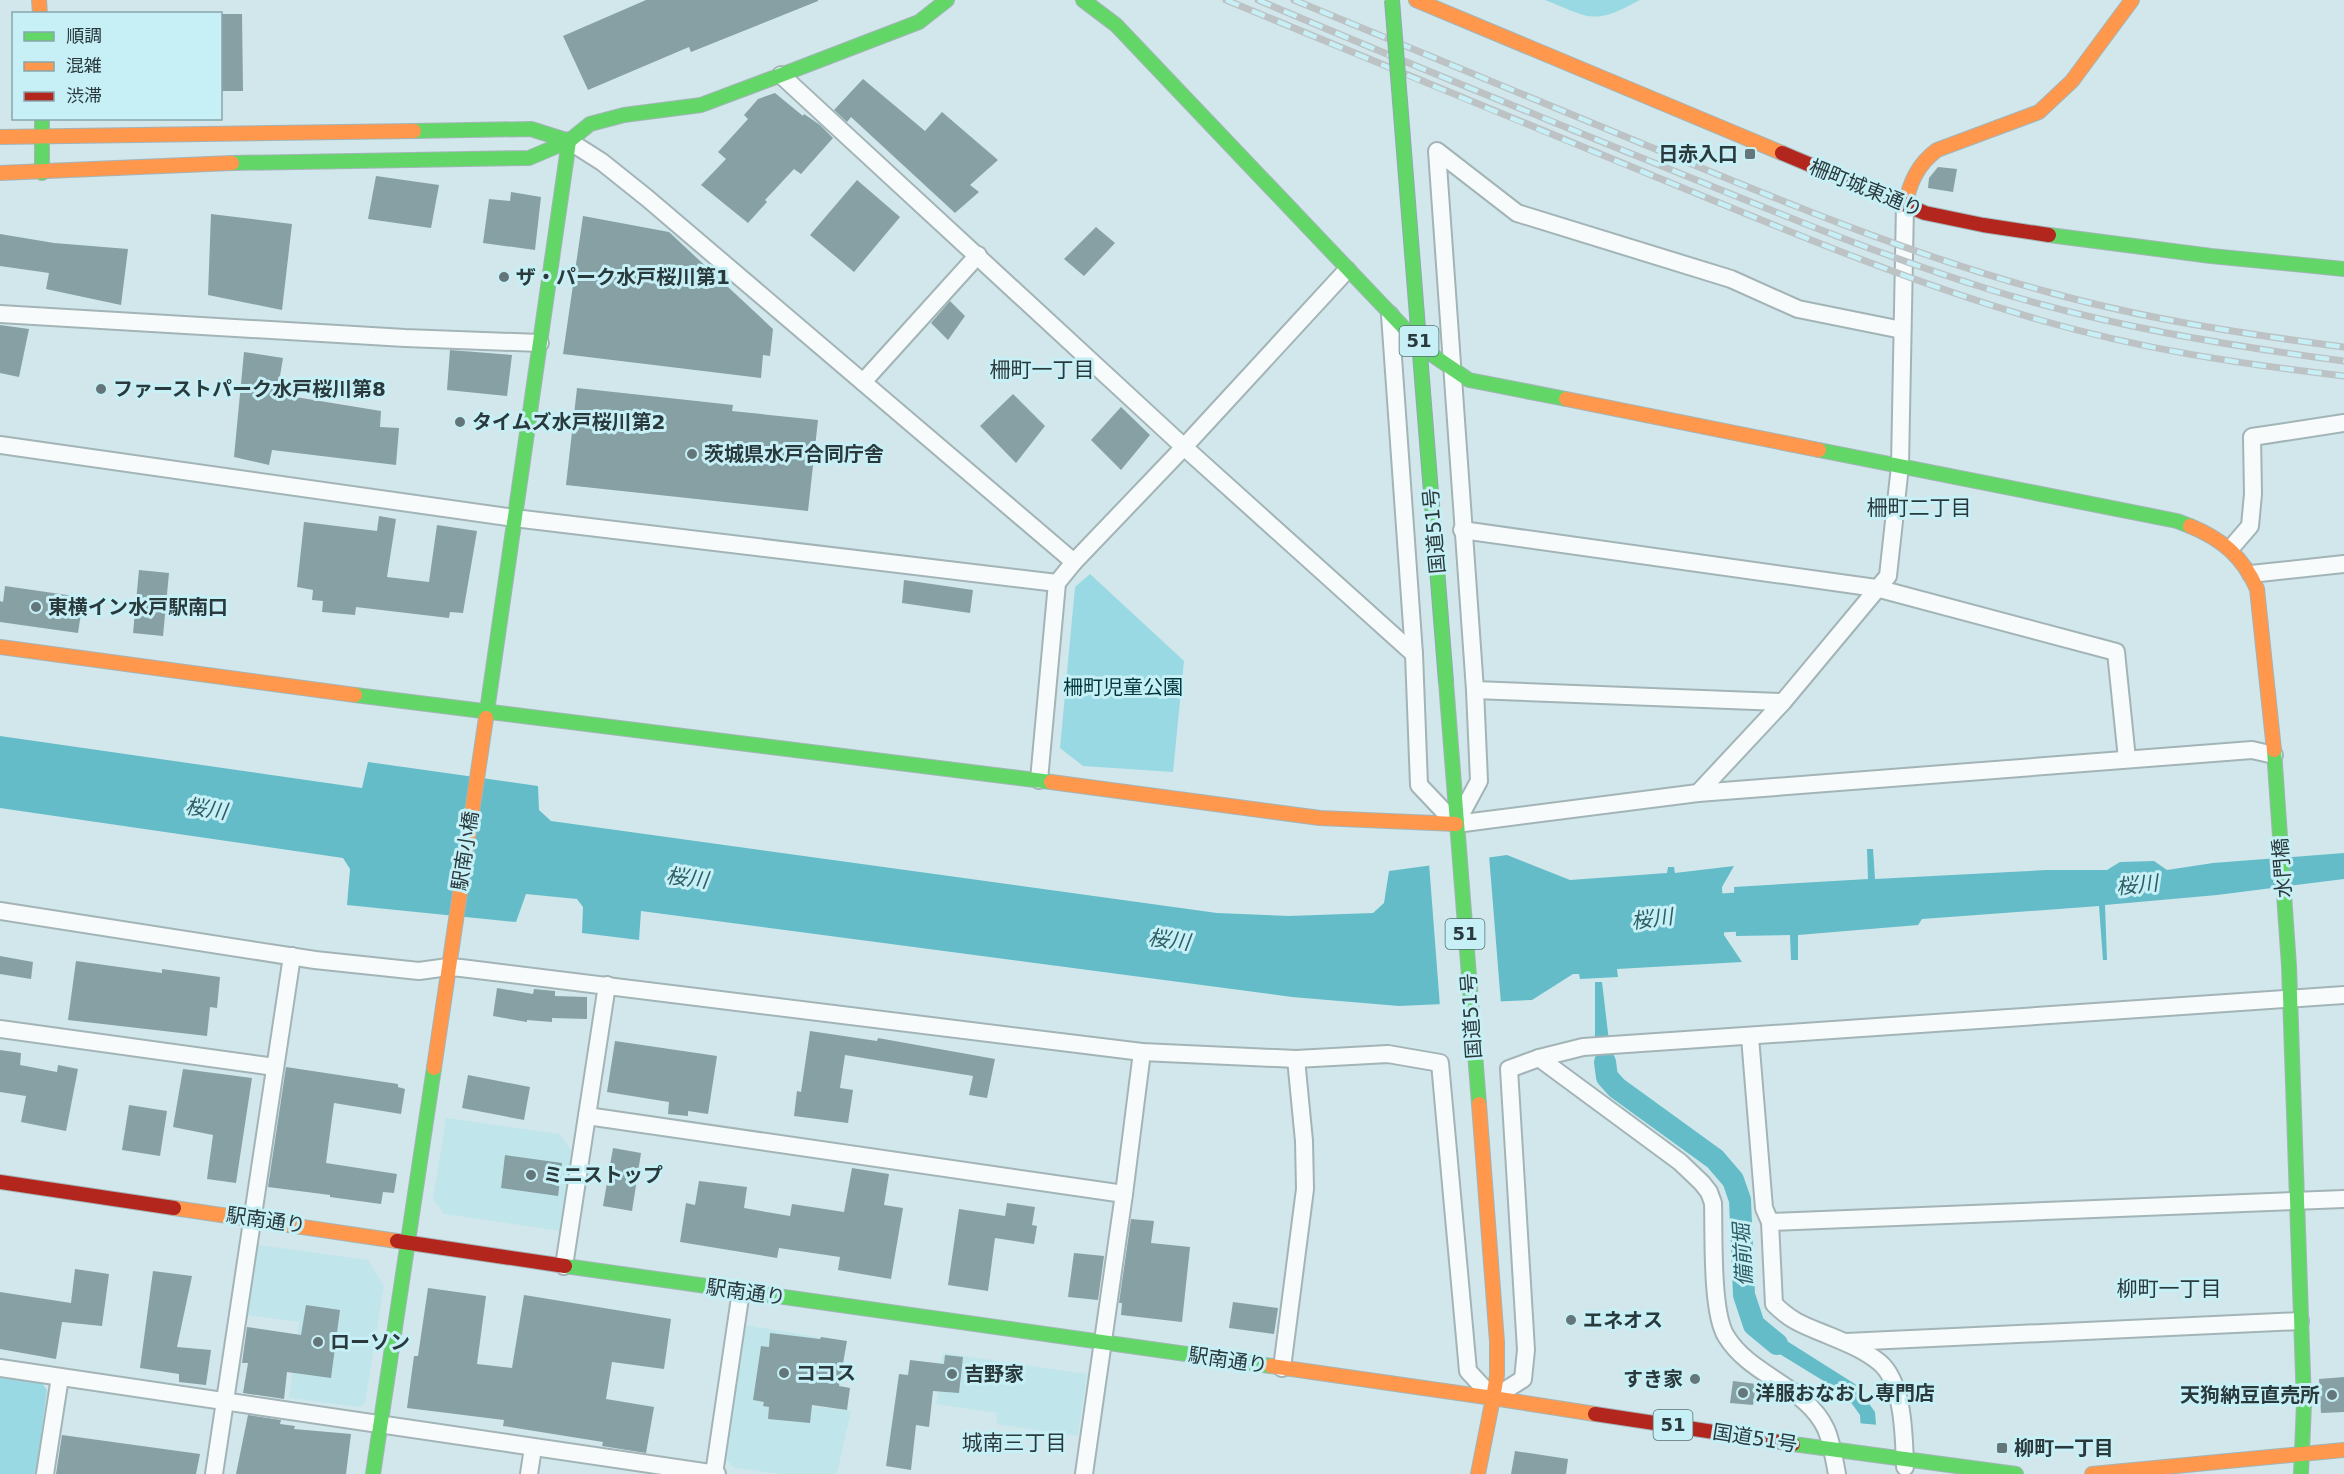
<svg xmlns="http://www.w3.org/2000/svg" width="2344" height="1474" viewBox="0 0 2344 1474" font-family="'DejaVu Sans','Noto Sans JP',sans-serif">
<rect width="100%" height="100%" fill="#d1e7eb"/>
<g fill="#c0e6ec">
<polygon points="446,1118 560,1134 572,1152 561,1231 444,1214 433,1199"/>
<polygon points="258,1245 368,1260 384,1286 365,1403 359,1407 289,1398 299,1322 246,1315"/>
<polygon points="744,1325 817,1337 809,1406 851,1411 837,1474 780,1474 735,1468 725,1459"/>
<polygon points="943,1353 1087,1374 1078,1436 996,1424 997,1413 936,1404"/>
</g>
<g fill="#99d9e3">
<path d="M1545,0H1640C1594,25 1592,19 1545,0Z"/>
<polygon points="1090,574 1184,661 1173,772 1083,766 1060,748 1075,587"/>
<polygon points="0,1378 42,1383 47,1390 36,1474 0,1474"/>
</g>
<g fill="#64bcc9">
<polygon points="0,736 362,788 368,762 538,786 539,810 551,821 1217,913 1289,916 1373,913 1384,903 1389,871 1507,855 1570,880 1667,873 1668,867 1674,867 1675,873 1734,866 1722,887 1724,935 1742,962 1617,969 1618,977 1580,979 1579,974 1573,974 1532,1000 1399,1006 1292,997 641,911 639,940 582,933 583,907 577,899 526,894 516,922 347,905 350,869 343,858 0,808"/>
<polygon points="1867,849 1873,849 1875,879 2046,870 2107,870 2120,862 2154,861 2167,870 2213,863 2344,853 2344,879 2217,895 2105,905 2107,960 2103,960 2099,906 1922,919 1918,925 1798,935 1798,960 1791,960 1790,935 1736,936 1734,887 1868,879"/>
<polygon points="1595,982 1602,982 1613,1075 1622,1084 1612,1093 1600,1078 1595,1039"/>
<polygon points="1759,1320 1779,1336 1855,1384 1875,1412 1880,1474 1864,1474 1860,1415 1845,1394 1768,1347 1748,1329"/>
</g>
<g fill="#d1e7eb">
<polygon points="1489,855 1501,1004 1440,1007 1429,863"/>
<polygon points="1857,1423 1879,1425 1883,1474 1861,1474"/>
</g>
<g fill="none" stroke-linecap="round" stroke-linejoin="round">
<polyline stroke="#64bcc9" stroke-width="22" points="1605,1062 1607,1077 1617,1088 1715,1159 1733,1180 1740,1200 1744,1295 1754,1325 1777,1344"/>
<polyline stroke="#64bcc9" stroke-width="39" points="1671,916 1789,909"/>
</g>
<g fill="#86a0a4">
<polygon points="646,0 818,0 818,1 691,52 689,47 588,90 563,36"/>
<polygon points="220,14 242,14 243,91 220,91"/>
<polygon points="863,79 925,131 942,112 998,160 970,185 979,192 955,213 851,117 847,122 834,110"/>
<polygon points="775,93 803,116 804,114 820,125 833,138 801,174 794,169 765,200 767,202 748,223 701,185 726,159 718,152 748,119 744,115 758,99"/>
<polygon points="1938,167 1957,169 1953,192 1928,188 1929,178"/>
<polygon points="376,176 439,185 431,228 368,219"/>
<polygon points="857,180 900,217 854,272 810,235"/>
<polygon points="511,192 541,197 535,250 483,243 489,199 510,201"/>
<polygon points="211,214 292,224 282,310 208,295"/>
<polygon points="583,216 669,232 773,329 770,356 763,355 761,378 563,354"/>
<polygon points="1096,227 1115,243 1084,276 1064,259"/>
<polygon points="0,234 54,243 128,249 121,305 46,289 49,273 0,266"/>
<polygon points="950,301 965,316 948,340 931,323"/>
<polygon points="0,325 29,329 19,377 0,373"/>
<polygon points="450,350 512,355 507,396 447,390"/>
<polygon points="244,352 283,358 277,394 381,411 380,427 399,428 396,465 272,450 269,465 234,457"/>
<polygon points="577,388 733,405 732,411 818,420 808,511 566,485"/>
<polygon points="1013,394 1045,426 1016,463 980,426"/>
<polygon points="1121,407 1150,435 1121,470 1091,440"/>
<polygon points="379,516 396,519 387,577 429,582 437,525 477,531 463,613 450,612 449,618 356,607 355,615 322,612 323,601 312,600 313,590 297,587 304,522 377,531"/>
<polygon points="139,570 169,573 163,636 133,633"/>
<polygon points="904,580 973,590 970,613 902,603"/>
<polygon points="5,586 74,596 72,612 81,613 78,633 0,622 0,601 3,602"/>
<polygon points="0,956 33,962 31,979 0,974"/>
<polygon points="76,961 162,973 162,969 220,977 217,1008 210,1007 207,1036 68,1020"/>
<polygon points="497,988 533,994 534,989 555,991 555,996 587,997 587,1019 552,1018 552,1022 527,1020 527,1022 493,1016"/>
<polygon points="810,1031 877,1041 878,1038 995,1059 987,1098 969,1095 973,1076 845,1055 840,1088 853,1090 848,1123 794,1116 797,1091 801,1092"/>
<polygon points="615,1041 717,1056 708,1114 688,1111 688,1116 668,1114 669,1102 607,1092"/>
<polygon points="0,1050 21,1053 20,1065 57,1072 58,1065 78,1069 66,1131 21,1122 26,1096 0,1092"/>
<polygon points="286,1067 398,1084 398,1087 405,1089 401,1114 334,1103 326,1163 397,1174 394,1193 383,1192 381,1204 330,1197 330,1195 268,1187"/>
<polygon points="183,1069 252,1078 236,1183 207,1179 213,1135 173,1127"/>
<polygon points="468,1075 530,1087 524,1120 462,1108"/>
<polygon points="129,1105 167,1111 160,1156 122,1150"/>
<polygon points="613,1148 641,1153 632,1211 603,1206"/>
<polygon points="505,1155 562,1163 558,1196 501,1188"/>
<polygon points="852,1168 889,1174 884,1205 903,1208 891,1279 838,1270 840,1257 779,1248 777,1258 680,1242 686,1203 695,1205 699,1181 747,1187 744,1208 790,1216 792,1204 844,1212"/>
<polygon points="1007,1203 1035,1207 1032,1225 1037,1226 1034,1244 995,1238 988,1291 948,1285 959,1209 1005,1216"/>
<polygon points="1131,1219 1154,1221 1151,1243 1190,1247 1182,1322 1121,1315 1122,1303 1119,1303"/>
<polygon points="1074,1253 1104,1256 1098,1300 1068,1297"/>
<polygon points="75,1269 109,1274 102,1326 62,1322 56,1359 0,1349 0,1292 71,1303"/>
<polygon points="153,1271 192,1276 177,1347 211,1350 206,1385 179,1382 179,1374 140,1368"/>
<polygon points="428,1288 486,1296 477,1364 512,1368 524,1295 671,1319 664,1369 612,1362 606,1399 654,1407 646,1453 602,1446 603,1442 503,1426 504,1420 407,1408 414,1356 418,1356"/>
<polygon points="1233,1302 1278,1308 1274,1334 1229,1328"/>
<polygon points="306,1305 340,1310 331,1378 287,1372 284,1399 243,1393 248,1363 242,1363 247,1327 301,1335"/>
<polygon points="770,1333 820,1339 821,1337 847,1341 839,1386 850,1388 847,1410 812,1405 810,1423 768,1419 769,1407 763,1406 764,1402 753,1400 761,1346 769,1347"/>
<polygon points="945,1355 963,1357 959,1393 933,1391 929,1427 916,1425 911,1470 886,1466 899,1374 908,1375 910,1360 944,1364"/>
<polygon points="2344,1377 2344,1412 2321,1413 2319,1379"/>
<polygon points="1733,1381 1756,1384 1753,1405 1730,1403"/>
<polygon points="248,1415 281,1420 280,1424 295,1426 294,1429 351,1434 346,1474 236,1474"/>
<polygon points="62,1435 200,1454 196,1474 56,1474"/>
<polygon points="1515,1451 1568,1459 1566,1474 1511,1474"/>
</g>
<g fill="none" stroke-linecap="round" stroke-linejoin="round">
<g stroke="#a3b4b7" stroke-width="20">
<g id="street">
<polyline points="781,75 1184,447 1414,654"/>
<polyline points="569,141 602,162 647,198 1074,562"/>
<polyline points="0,314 405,338 540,343"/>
<polyline points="1390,315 1414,654 1419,785 1455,823"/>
<polyline points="863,382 978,255"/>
<polyline points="0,445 514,518 1057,583"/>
<polyline points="1462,530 1876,588 2116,652 2127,759"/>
<polyline points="2231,548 2250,526 2253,494 2252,437 2344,423"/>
<polyline points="2251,574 2344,564"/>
<polyline points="1475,690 1783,702"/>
<polyline points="1039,780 1057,583 1074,562 1184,447 1347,270"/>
<polyline points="1698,793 1783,702 1888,576 1900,466 1905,205"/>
<polyline points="1459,818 1479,781 1475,690 1437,151 1517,213 1731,279 1798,309 1902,330"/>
<polyline points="1456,824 1698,793 2252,750 2274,755"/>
<polyline points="0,911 315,960 419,971 448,967 461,968 1142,1052 1296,1059 1388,1054 1440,1063 1468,1371 1493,1398 1523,1379 1526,1350 1509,1069 1539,1058 1583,1047 2344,995"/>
<polyline points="0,1029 275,1067"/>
<path d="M1750,1037L1764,1208L1770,1222L1774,1304C1793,1323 1806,1326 1830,1336C1847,1343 1864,1350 1879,1362C1904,1382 1904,1438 1905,1467"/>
<path d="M1539,1058L1680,1162L1702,1183L1709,1192L1713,1203C1714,1233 1711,1312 1726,1336C1750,1376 1806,1386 1826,1429C1832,1443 1834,1459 1837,1474"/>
<polyline points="587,1116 1124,1194"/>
<polyline points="1770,1222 2344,1199"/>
<polyline points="564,1266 607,985"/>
<polyline points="1846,1342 2300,1321"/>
<polyline points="0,1368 717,1474"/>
<polyline points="1282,1368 1305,1189 1304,1141 1296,1059"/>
<polyline points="45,1474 60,1377"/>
<polyline points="214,1474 292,956"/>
<polyline points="529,1474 533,1448"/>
<polyline points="714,1474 741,1291"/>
<polyline points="1084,1474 1124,1194 1142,1052"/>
</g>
</g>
<g stroke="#a3b4b7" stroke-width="16">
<g id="fast">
<polyline points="1083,0 1116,25 1425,350 1469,380 1566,399"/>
<polyline points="42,118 42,173"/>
<polyline points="414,131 531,129 569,141"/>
<polyline points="232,163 529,158 569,141 590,124 624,115 701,105 781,75 919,22 947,0"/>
<polyline points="2049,235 2211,256 2344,269"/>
<polyline points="1819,450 2177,521 2190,526"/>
<polyline points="1446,682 1479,1104"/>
<polyline points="355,695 1051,782"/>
<polyline points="486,718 569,141"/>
<polyline points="2274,750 2289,966 2304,1404 2301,1474"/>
<polyline points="565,1266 1271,1366"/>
<polyline points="1793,1444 2016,1474"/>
<polyline points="373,1474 434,1068"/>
</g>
</g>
<g stroke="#a3b4b7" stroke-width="16">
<g id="slow">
<polyline points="39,0 40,14"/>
<polyline points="1416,0 1782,153"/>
<polyline points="0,137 414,131"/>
<polyline points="0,173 232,163"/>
<path d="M1905,205C1910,182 1918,164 1937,150L2039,112L2072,81L2132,0"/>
<polyline points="1566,399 1819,450"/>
<path d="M2190,526C2222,539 2243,557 2257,589L2274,750"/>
<polyline points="0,647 355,695"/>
<polyline points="1051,782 1320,818 1456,824"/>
<polyline points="434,1068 486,718"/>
<polyline points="1479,1104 1497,1342 1497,1375 1493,1398 1595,1414"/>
<polyline points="174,1208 397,1241"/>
<polyline points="1271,1366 1493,1398 1478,1474"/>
<polyline points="2092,1474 2344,1450"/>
</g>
</g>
<g stroke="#a3b4b7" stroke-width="16">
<g id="jam">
<polyline points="1782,153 1925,213 1983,225 2049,235"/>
<polyline points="0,1182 174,1208"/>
<polyline points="397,1241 565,1266"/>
<polyline points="1595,1414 1793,1444"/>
</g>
</g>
<use href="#street" stroke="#f8fbfc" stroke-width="16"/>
<use href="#fast" stroke="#63d668" stroke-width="14"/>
<use href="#slow" stroke="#ff974d" stroke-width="14"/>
<use href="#jam" stroke="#b3261e" stroke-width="14"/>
<g stroke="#bdc2c4" stroke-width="7">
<g id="rail">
<path d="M1226,0C1378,63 1530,126 1683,188C1800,236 1918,285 2040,320C2140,349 2241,364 2344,376"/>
<path d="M1258,0C1382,53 1507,103 1632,154C1749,201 1866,251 1988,289C2104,325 2223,345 2344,361"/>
<path d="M1294,0C1418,51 1541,102 1665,153C1791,205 1917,257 2048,292C2145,319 2244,334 2344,347"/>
</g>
</g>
<use href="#rail" stroke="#c6eff6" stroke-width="4.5" stroke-dasharray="14" stroke-linecap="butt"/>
<g stroke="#8daaaf" stroke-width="16" stroke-linecap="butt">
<polyline id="fast-bridge" points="1392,0 1446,682"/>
</g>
<use href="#fast-bridge" stroke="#63d668" stroke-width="14"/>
</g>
<g fill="#647679" stroke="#c6eff6" stroke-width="2">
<rect x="1744" y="148" width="12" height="12" rx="3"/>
<circle cx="504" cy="277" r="6"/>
<circle cx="101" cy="389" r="6"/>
<circle cx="460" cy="422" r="6"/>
<circle cx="692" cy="454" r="6"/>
<circle cx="36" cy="607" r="6"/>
<circle cx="531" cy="1175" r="6"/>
<circle cx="1571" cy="1320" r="6"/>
<circle cx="318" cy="1342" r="6"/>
<circle cx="784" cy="1373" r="6"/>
<circle cx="952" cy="1374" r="6"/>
<circle cx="1695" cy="1379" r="6"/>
<circle cx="1743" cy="1393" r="6"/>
<circle cx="2332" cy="1395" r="6"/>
<rect x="1996" y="1442" width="12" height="12" rx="3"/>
</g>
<g text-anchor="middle" stroke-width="6" stroke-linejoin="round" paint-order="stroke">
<g fill="#c6eff6" stroke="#587074" stroke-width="1.5">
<rect x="1399.5" y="326" width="39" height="30" rx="4.5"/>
<rect x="1445.5" y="919" width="39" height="30" rx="4.5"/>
<rect x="1653.5" y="1410" width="39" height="30" rx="4.5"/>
</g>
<g font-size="18" font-weight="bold" fill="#29393c">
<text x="1419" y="347">51</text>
<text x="1465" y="940">51</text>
<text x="1673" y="1431">51</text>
</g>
<g font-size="20" font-weight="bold" fill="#29393c" stroke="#c6eff6" text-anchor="start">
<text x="1738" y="161" text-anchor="end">日赤入口</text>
<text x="516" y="284">ザ・パーク水戸桜川第1</text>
<text x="113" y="396">ファーストパーク水戸桜川第8</text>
<text x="472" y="429">タイムズ水戸桜川第2</text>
<text x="704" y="461">茨城県水戸合同庁舎</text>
<text x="48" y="614">東横イン水戸駅南口</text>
<text x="543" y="1182">ミニストップ</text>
<text x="1583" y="1327">エネオス</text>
<text x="330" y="1349">ローソン</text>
<text x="796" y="1380">ココス</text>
<text x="964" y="1381">吉野家</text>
<text x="1683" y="1386" text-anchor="end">すき家</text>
<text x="1755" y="1400">洋服おなおし専門店</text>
<text x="2320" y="1402" text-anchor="end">天狗納豆直売所</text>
<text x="2014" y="1455">柳町一丁目</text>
</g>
<g font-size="20" fill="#29393c" stroke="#c6eff6">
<text transform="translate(1866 188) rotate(22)" y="7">柵町城東通り</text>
<text transform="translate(1434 531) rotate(-95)" y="7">国道51号</text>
<text transform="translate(465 851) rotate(-81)" y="7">駅南小橋</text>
<text transform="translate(2282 868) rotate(-94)" y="7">水門橋</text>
<text transform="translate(1471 1016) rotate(-94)" y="7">国道51号</text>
<text transform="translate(266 1220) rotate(8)" y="7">駅南通り</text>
<text transform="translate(746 1292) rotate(8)" y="7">駅南通り</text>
<text transform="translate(1228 1360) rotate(8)" y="7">駅南通り</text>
<text transform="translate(1755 1438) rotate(9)" y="7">国道51号</text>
</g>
<g font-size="20" fill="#00363c" stroke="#c6eff6">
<text x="1123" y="694">柵町児童公園</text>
</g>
<g font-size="21" fill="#29393c" stroke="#c6eff6">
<text x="1042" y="377">柵町一丁目</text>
<text x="1919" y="515">柵町二丁目</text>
<text x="2169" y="1296">柳町一丁目</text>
<text x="1014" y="1450">城南三丁目</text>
</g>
<g font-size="21" font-style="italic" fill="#2e5e65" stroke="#c6eff6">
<text transform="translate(206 809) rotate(8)" y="7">桜川</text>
<text transform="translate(687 878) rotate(7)" y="7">桜川</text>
<text transform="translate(2137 885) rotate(-6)" y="7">桜川</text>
<text transform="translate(1652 919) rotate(-7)" y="7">桜川</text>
<text transform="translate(1169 940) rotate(7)" y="7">桜川</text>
<text transform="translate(1743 1255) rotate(-93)" y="7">備前堀</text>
</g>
</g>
<rect x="12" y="12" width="210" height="108" fill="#c6eff6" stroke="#87a6ac" stroke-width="1.5"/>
<rect x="24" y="32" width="30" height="9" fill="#63d668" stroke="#87a6ac" stroke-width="1.5"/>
<text x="66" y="42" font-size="18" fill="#29393c">順調</text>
<rect x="24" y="62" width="30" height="9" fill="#ff974d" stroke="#87a6ac" stroke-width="1.5"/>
<text x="66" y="72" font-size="18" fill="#29393c">混雑</text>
<rect x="24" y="92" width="30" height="9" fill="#b3261e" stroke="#87a6ac" stroke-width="1.5"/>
<text x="66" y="102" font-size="18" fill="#29393c">渋滞</text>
</svg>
